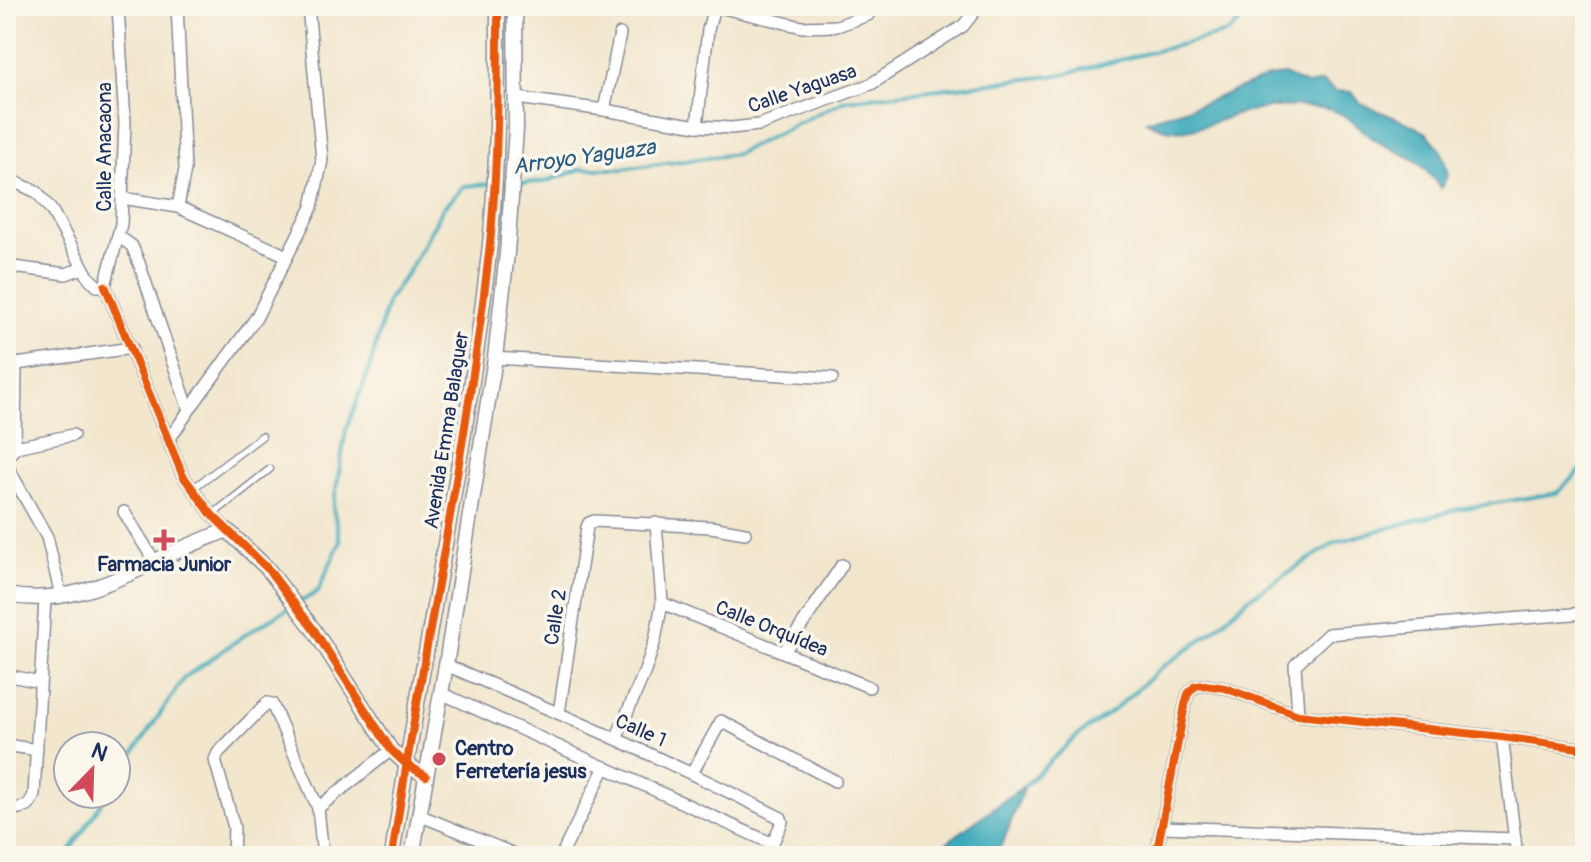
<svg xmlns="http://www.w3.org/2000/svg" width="1591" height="862" viewBox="0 0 1591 862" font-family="Pangolin,sans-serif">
<rect width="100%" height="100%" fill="#fbf7ec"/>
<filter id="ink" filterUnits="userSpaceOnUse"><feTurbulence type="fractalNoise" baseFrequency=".0125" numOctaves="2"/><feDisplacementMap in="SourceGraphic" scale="16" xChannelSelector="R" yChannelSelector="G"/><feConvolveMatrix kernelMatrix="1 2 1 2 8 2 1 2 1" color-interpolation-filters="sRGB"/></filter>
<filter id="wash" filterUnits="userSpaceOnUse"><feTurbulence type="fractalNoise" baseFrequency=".006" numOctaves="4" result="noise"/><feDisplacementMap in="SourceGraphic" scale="32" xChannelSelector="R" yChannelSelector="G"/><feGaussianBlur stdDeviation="1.8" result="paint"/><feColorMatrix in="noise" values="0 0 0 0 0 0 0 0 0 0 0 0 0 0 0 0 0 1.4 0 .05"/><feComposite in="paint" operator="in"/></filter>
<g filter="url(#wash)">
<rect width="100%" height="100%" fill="#f2e6cd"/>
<g fill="#3caabb" stroke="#2c6c8c" stroke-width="2">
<path d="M1284,75L1307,85L1322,82L1336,91L1352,92L1361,104L1408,123L1427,133L1441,150L1448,174L1441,188C1433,179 1425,168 1416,161C1404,153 1389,149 1377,141C1365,134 1355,122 1343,115C1320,102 1271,106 1246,112C1208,121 1186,143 1146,121L1201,104L1268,77Z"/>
<polygon points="1025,785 1002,845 986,856 900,856 942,846"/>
</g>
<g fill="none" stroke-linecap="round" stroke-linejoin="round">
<g stroke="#3caabb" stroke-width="4">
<polyline points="499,184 544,182 581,169 620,169 736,154 845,100 1060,75 1227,33 1260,6"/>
<polyline points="299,603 318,591 340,542 333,508 346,430 370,367 388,300 410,269 443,208 464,186 490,184"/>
<polyline points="116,780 184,678 249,632 291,607"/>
<polyline points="1025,785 1076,737 1116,708 1160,669 1213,631 1249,598 1336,542 1459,509 1557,493 1585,466"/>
<polyline points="67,856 107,794"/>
</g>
</g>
</g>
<g filter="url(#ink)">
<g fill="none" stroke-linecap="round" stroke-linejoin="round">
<g stroke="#868a96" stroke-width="9">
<g id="service">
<polyline points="192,489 262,436"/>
<polyline points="212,515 270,469"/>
</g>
</g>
<g stroke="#868a96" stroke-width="14">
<g id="minor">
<polyline points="177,6 185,169 178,207"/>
<polyline points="715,6 802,27 837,26 868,15 875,6"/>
<polyline points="517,98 604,110 697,126 731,128 759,125 871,84 963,26 979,6"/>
<polyline points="604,110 620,34"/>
<polyline points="697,126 708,30 714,6"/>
<polyline points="6,178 37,192 52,211 89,278 97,286 105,286"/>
<polyline points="122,198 178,207 287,256"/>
<polyline points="118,236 132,246 139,263 189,410"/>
<polyline points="6,266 66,274 82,268"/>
<polyline points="105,286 121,224 125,123 118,6"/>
<polyline points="105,286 183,476 212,515 227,530"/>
<polyline points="495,358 832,378"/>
<polyline points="6,360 16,364 132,348"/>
<polyline points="16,364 15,448 6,459 6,464 47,537 61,596"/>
<polyline points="168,441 194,403 256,318 312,207 322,160 308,6"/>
<polyline points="11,448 73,435"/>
<polyline points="124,512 155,562"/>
<polyline points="662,603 869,687"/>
<polyline points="784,652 842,565"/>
<path d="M446,665C559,713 672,762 781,818L782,822L767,856"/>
<polyline points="6,675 40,682"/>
<polyline points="441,693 773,844"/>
<polyline points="559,713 587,527 589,523 594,521 711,527 745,533"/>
<polyline points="1298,715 1295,665 1328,634 1585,613"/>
<polyline points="1502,737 1517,856"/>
<polyline points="616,739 645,671 655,640 662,603 656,523"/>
<polyline points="6,745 37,750"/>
<polyline points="692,773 721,721 835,781"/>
<polyline points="6,808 15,809 28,806 34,795 45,599"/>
<polyline points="419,815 519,856"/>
<polyline points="1162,827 1515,839"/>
<polyline points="233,856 234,827 215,760 218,753 267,703 272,704 318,808"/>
<polyline points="323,856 318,808 391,750"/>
<polyline points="561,856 605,767"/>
<polyline points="1156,856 1185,705 1188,694 1195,686 1205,685 1225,688 1298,715 1502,737 1585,749"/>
</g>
</g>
<g stroke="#868a96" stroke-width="17">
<g id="tertiary">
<path d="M6,595C60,605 106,586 154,562C177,550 203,540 227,530L268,569L314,630L391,750L406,764L426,776"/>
<path d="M392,856C422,655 466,456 489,253C498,171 498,89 498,6"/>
<polyline points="412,856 446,665 495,358 507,253 516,129 515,6"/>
</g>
</g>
<use href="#service" stroke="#fff" stroke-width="6"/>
<use href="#minor" stroke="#fff" stroke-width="11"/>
<use href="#tertiary" stroke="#fff" stroke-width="14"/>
<g stroke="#fbf7ec" stroke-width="13">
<g id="cycleway">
<polyline points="105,286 183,476 212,515 268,569 314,630 391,750 406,764 426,776"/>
<path d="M392,856C422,655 466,456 489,253C498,171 498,89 498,6"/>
<polyline points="1156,856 1185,705 1188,694 1195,686 1205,685 1225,688 1298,715 1502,737 1585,749"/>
</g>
</g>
<use href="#cycleway" stroke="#e8590c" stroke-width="8"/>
</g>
</g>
<g fill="#d1495b" stroke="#fbf7ec" stroke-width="3">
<path d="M160 528h8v8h8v8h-8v8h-8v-8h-8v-8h8z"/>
<circle cx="439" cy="759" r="8"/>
</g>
<g text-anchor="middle" stroke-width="7" stroke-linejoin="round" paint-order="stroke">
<g font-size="20" fill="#1b2f5e" stroke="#fbf7ec">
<text transform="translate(802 88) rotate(-19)" y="7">Calle Yaguasa</text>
<text transform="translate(104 147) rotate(-90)" y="7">Calle Anacaona</text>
<text transform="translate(446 430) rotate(-81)" y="7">Avenida Emma Balaguer</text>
<text transform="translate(555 617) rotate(-81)" y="7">Calle 2</text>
<text transform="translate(772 628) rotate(22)" y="7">Calle Orquídea</text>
<text transform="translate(641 730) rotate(24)" y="7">Calle 1</text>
</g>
<g font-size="20" font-weight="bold" fill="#1b2f5e" stroke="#fbf7ec">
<text x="164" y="571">Farmacia Junior</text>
<text x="455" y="755" text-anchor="start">Centro<tspan x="455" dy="23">Ferretería jesus</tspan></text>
</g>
<g font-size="22" font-style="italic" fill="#275a7f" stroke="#fbf7ec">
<text transform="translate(584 156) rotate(-8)" y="8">Arroyo Yaguaza</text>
</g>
</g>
<rect width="1591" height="862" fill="none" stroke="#fbf7ec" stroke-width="32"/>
<g transform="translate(92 770) rotate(23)"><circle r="38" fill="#fbf7ec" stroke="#a1a7b3" stroke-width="2"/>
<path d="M0-6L14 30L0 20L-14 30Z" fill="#d1495b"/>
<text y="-12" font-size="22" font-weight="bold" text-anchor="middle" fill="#1b2f5e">N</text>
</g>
</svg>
